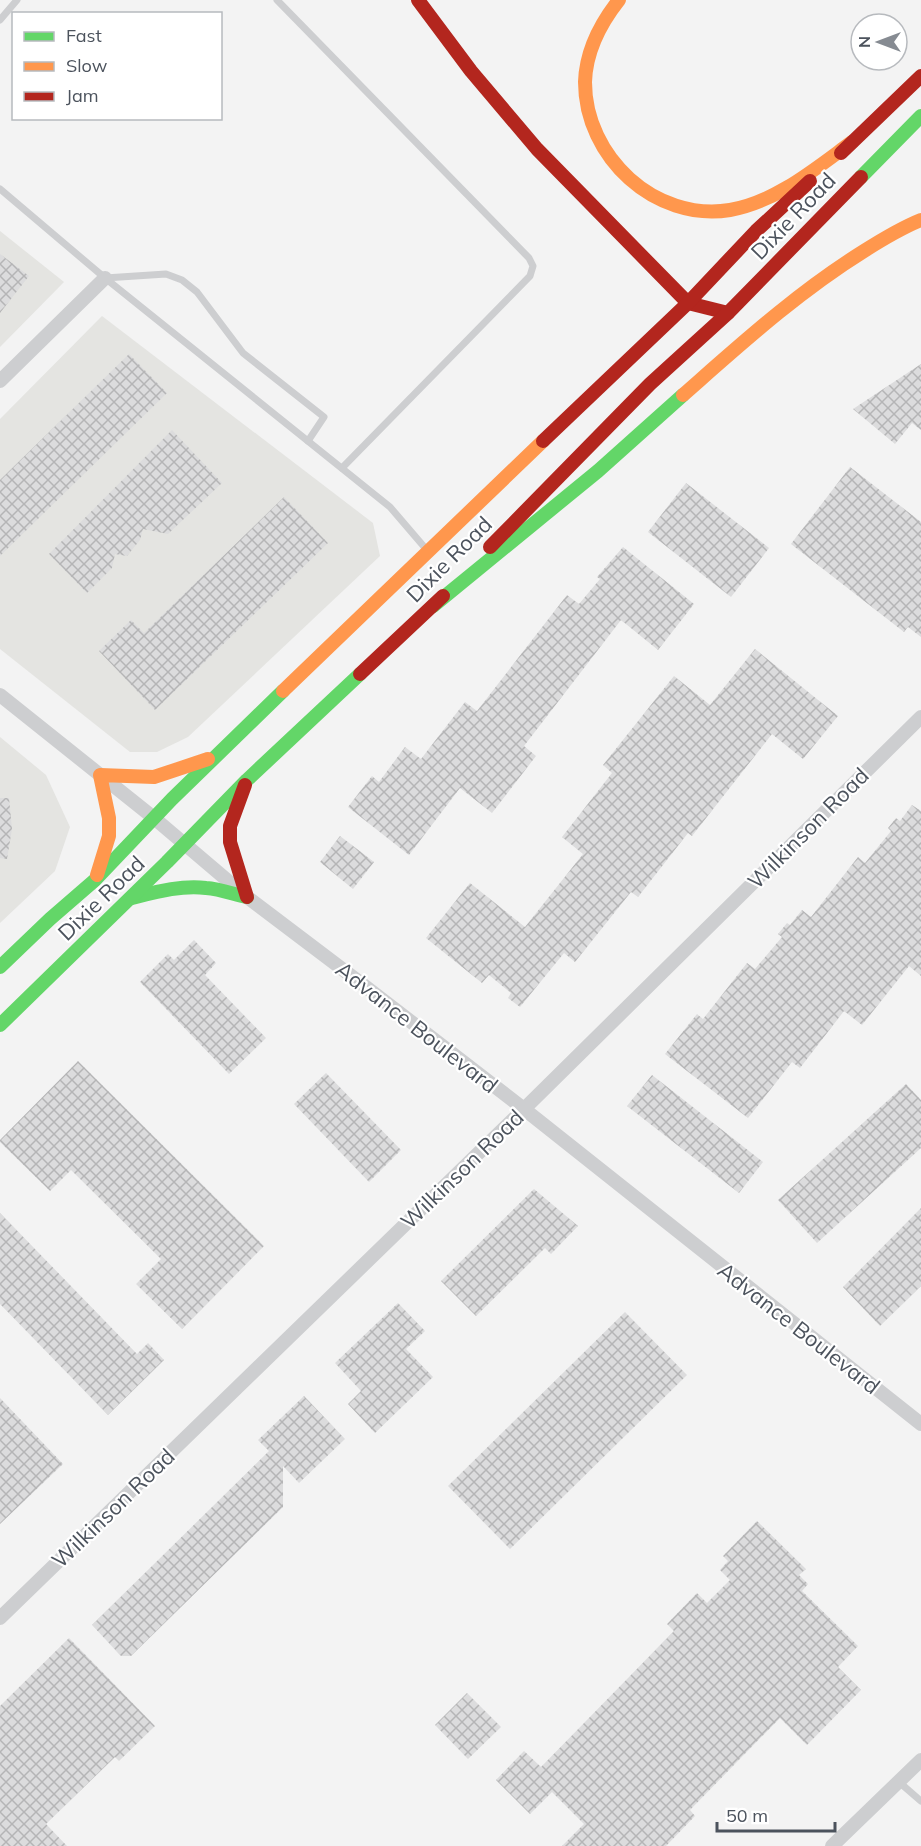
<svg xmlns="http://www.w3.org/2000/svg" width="921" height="1846" viewBox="0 0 921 1846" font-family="Mulish,sans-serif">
<defs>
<pattern id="building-cross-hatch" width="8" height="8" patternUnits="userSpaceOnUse" patternTransform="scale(1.5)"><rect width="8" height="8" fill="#dcdcdd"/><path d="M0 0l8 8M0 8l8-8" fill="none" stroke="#b5b5b6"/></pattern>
</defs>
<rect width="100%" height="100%" fill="#f3f3f3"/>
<g fill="#e4e4e1">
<polygon points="0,231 64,282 0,347"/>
<polygon points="102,316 373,523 380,556 188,737 157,752 130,752 0,649 0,419"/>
<polygon points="0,737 46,775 70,827 55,871 0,923"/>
</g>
<g fill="url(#building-cross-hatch)">
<polygon points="0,254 29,276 0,313"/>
<polygon points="129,354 167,393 0,556 0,480"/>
<polygon points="921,364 921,430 912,423 895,444 853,409"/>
<polygon points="172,430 222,483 168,534 143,529 140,540 127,556 115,554 112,568 87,593 49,554"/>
<polygon points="850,467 921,522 921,637 908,627 904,632 791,544"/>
<polygon points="686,483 769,548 731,597 648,532"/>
<polygon points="284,497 328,543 155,710 99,651 131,620 144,633"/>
<polygon points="623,547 694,604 658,650 621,620 524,746 536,756 492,813 460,788 409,855 348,807 372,776 379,782 405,747 421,759 465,702 477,711 567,595 579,604 600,579 597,577"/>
<polygon points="755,649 838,716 803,759 772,734 692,836 688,833 638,897 631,892 575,962 564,953 520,1007 508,998 511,993 489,975 482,983 426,938 470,883 525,927 583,854 562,837 612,773 603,765 674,676 710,705"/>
<polygon points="0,798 9,798 12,829 7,859 0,858"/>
<polygon points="912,805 921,811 921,976 909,966 862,1025 844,1011 800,1068 792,1062 748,1118 665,1054 697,1014 703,1019 747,963 755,969 782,937 778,934 787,923 790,925 802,910 811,917 858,857 865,863 891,831 888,828 896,818 900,821"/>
<polygon points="340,836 374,862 353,889 320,862"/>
<polygon points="194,940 216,963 205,975 266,1038 229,1074 140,982 168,954 174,960"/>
<polygon points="78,1061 264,1246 182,1329 136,1284 161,1259 71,1170 50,1191 0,1142 0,1140"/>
<polygon points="326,1073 401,1150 369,1182 294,1104"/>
<polygon points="652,1075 763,1162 739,1193 627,1106"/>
<polygon points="906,1084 921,1100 921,1148 817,1243 778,1200"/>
<polygon points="534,1189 578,1226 551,1254 545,1248 476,1316 441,1281"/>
<polygon points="921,1208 921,1286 880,1326 843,1287"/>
<polygon points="0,1213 137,1354 148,1343 164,1360 108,1415 0,1304"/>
<polygon points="398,1303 425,1331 406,1349 433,1377 375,1433 348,1404 361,1391 335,1363"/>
<polygon points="625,1312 687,1375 510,1549 448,1486"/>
<polygon points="304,1396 345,1439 299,1483 283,1466 283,1507 131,1656 121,1656 92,1625 269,1451 258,1440"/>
<polygon points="0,1398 63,1464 0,1524"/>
<polygon points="757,1521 806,1569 799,1575 808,1584 802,1591 858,1646 838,1667 861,1690 807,1745 780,1718 690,1810 695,1816 666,1846 562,1846 584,1824 552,1792 530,1814 496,1780 524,1751 541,1767 674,1631 667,1624 697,1593 707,1603 730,1580 720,1570 728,1561 723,1556"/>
<polygon points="69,1638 155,1726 119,1761 115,1757 46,1824 67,1846 0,1846 0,1706"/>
<polygon points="467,1693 501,1727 468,1759 435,1725"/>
</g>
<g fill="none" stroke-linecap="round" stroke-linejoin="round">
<g stroke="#cdced0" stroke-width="7">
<polyline points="277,0 529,258 533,266 530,276 342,468"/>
<polyline points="0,20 17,0"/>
<polyline points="0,189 105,278 390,507 426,549"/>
<polyline points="105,278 166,274 182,280 197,292 243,353 324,417 308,441"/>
<polyline points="899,1782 921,1801"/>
</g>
<g stroke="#cdced0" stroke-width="14">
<polyline points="0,381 105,278"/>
<polyline points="0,695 154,818 247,897 366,987 524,1109 921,1424"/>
<polyline points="0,1618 524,1109 921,717"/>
<polyline points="832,1846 921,1760"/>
</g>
<g stroke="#63d668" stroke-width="14">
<polyline points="861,177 921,116"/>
<polyline points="433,606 598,471 683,395"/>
<path d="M132,898C156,892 181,885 206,888C220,889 233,894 247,897"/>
<polyline points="0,967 50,919 95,880 172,799 283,691"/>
<polyline points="0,1025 167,862 247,780 360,674"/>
</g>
<g stroke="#ff974d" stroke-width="14">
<path d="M619,0C600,24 586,51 585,82C585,157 655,222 730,210C776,202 815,169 852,142"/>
<path d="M683,395C741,344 798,292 864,251C883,239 901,228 921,220"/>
<polyline points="283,691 543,441"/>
<polyline points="97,875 109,836 109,818 100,775 154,777 208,759"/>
</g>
<g stroke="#b3261e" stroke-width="14">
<polyline points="418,0 471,71 537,149 688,303 728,313"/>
<polyline points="841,153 921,76"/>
<polyline points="543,441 688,303 756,231 810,181"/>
<polyline points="490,547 650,384 728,313 861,177"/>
<polyline points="360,674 443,596"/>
<polyline points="245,785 230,826 230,842 247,897"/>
</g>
</g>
<g text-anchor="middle" stroke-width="4.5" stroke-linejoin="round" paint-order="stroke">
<g font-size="22" fill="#4c535d" stroke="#fff">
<text transform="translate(793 216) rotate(-46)" y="8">Dixie Road</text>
<text transform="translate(449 559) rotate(-45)" y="8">Dixie Road</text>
<text transform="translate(808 828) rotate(-45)" y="8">Wilkinson Road</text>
<text transform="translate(101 898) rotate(-44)" y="8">Dixie Road</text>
<text transform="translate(417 1027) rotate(38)" y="8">Advance Boulevard</text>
<text transform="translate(462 1169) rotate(-44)" y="8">Wilkinson Road</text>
<text transform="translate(799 1328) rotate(38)" y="8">Advance Boulevard</text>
<text transform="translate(113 1508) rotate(-44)" y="8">Wilkinson Road</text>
</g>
</g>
<rect x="12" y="12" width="210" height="108" fill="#ffffff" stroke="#b7babe" stroke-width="1.5"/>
<rect x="24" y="32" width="30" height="9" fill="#63d668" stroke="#b7babe" stroke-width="1.5"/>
<text x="66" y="42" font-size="18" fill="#4c535d">Fast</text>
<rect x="24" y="62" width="30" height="9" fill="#ff974d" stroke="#b7babe" stroke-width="1.5"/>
<text x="66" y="72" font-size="18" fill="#4c535d">Slow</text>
<rect x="24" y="92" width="30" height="9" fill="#b3261e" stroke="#b7babe" stroke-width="1.5"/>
<text x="66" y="102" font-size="18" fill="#4c535d">Jam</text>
<g transform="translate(879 42) rotate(270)"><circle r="28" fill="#ffffff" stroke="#b7babe" stroke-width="1.5"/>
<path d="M0-4.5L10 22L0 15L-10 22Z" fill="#868b92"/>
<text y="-9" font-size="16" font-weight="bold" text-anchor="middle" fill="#4c535d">N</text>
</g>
<path d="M717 1822v9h118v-9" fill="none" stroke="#4c535d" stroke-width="3"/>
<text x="726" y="1822" font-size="18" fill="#4c535d" stroke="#ffffff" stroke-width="4.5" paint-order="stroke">50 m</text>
</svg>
